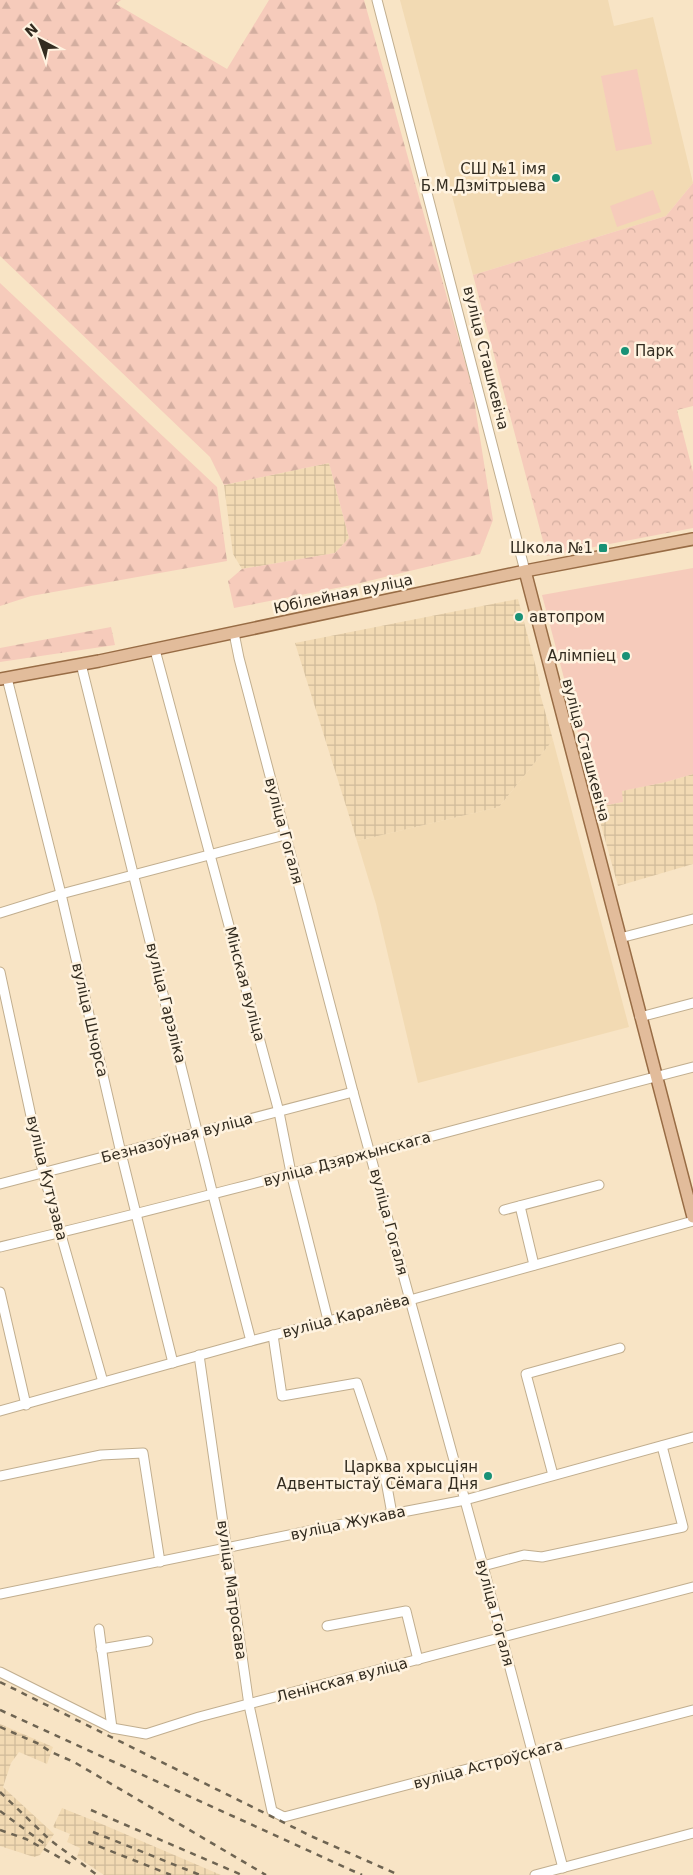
<svg xmlns="http://www.w3.org/2000/svg" width="693" height="1875" viewBox="0 0 693 1875" font-family="'DejaVu Sans',sans-serif">
<defs>
<pattern id="industrial-grid" width="8" height="8" patternUnits="userSpaceOnUse" patternTransform="scale(1.25)"><rect width="8" height="8" fill="#f2dab3"/><path d="M0 4h8M4 0v8" fill="none" stroke="#d0bb9a"/></pattern>
<pattern id="forest-firs" width="22" height="20" patternUnits="userSpaceOnUse" patternTransform="scale(1.25)"><rect width="22" height="20" fill="#f6cbbb"/><path d="M5 1l3.5 6h-7zM16 11l3.5 6h-7z" fill="#d3aea0"/></pattern>
<pattern id="park-crowns" width="20" height="18" patternUnits="userSpaceOnUse" patternTransform="scale(1.25)"><rect width="20" height="18" fill="#f6cbbb"/><path d="M2 6a3 3 0 1 1 6 0M12 15a3 3 0 1 1 6 0" fill="none" stroke="#d3aea0"/></pattern>
</defs>
<rect width="100%" height="100%" fill="#f8e4c5"/>
<g fill="#f2dab3">
<polygon points="400,0 608,0 614,26 653,17 693,183 666,216 473,275"/>
<polygon points="553,740 629,1027 418,1083 376,904 357,841 499,807"/>
</g>
<g fill="url(#industrial-grid)">
<polygon points="329,463 349,538 335,553 242,569 233,554 224,485"/>
<polygon points="518,599 540,683 539,690 553,740 499,807 357,841 295,643"/>
<polygon points="693,774 693,864 618,886 596,807 623,802 621,791 666,782"/>
<polygon points="0,1724 53,1747 47,1764 19,1752 11,1763 3,1787 54,1834 40,1855 34,1857 0,1846"/>
<polygon points="62,1808 97,1822 221,1875 104,1875 77,1857 80,1848 67,1842 70,1834 53,1827"/>
</g>
<g fill="#f6cbbb">
<polygon points="637,69 652,144 616,151 601,76"/>
<polygon points="653,190 661,212 617,227 610,206"/>
<polygon points="693,568 693,774 666,782 622,791 623,802 596,807 574,716 542,595"/>
</g>
<g fill="url(#forest-firs)">
<polygon points="0,0 121,0 116,4 227,69 269,0 364,0 472,387 493,520 480,554 352,585 234,608 228,581 242,569 335,553 349,538 329,463 224,485 210,457 0,256"/>
<polygon points="0,283 217,487 227,561 31,596 0,606"/>
<polygon points="111,627 115,645 0,662 0,648"/>
</g>
<polygon fill="url(#park-crowns)" points="693,183 693,406 677,410 693,472 693,528 547,556 473,275 666,216"/>
<g fill="none" stroke-linecap="round" stroke-linejoin="round">
<g stroke="#c1ae8f" stroke-width="11">
<g id="minor">
<polyline points="377,0 525,571"/>
<polyline points="234,633 239,658 353,1092 483,1566 563,1868"/>
<polyline points="155,650 279,1112 291,1173 328,1320"/>
<polyline points="81,664 213,1195 251,1341"/>
<polyline points="7,678 61,894 121,1153 173,1363"/>
<polyline points="0,913 61,894 285,835"/>
<polyline points="620,938 693,919"/>
<polyline points="0,972 43,1172 103,1382"/>
<polyline points="640,1017 693,1003"/>
<polyline points="0,1184 353,1092"/>
<polyline points="520,1206 534,1265"/>
<polyline points="504,1210 599,1185"/>
<path d="M0,1247C232,1192 462,1127 693,1067"/>
<polyline points="0,1292 26,1405"/>
<polyline points="273,1335 282,1396 357,1383 382,1459 392,1514"/>
<polyline points="199,1355 249,1705 272,1811 284,1817 693,1710"/>
<polyline points="0,1411 251,1341 410,1300 693,1221"/>
<polyline points="553,1475 526,1374 620,1348"/>
<polyline points="0,1476 101,1455 143,1453 160,1562"/>
<polyline points="483,1566 524,1555 542,1557 683,1527 662,1446"/>
<polyline points="0,1594 392,1514 465,1500 693,1437"/>
<polyline points="327,1626 406,1611 418,1660"/>
<polyline points="99,1629 112,1728"/>
<polyline points="101,1649 148,1641"/>
<polyline points="0,1672 112,1728 146,1734 199,1717 693,1587"/>
<polyline points="535,1875 693,1833"/>
</g>
</g>
<g stroke="#986c45" stroke-width="14">
<g id="major">
<polyline points="525,571 693,1217"/>
<polyline points="0,679 99,661 525,571 693,539"/>
</g>
</g>
<use href="#minor" stroke="#fff" stroke-width="9"/>
<use href="#major" stroke="#e2bc9b" stroke-width="11"/>
<g stroke="#6e6452" stroke-width="2.5" stroke-dasharray="6 6" stroke-linecap="butt">
<polyline points="0,1682 313,1837 399,1875"/>
<polyline points="0,1710 362,1875"/>
<polyline points="0,1727 37,1743 51,1752 74,1762 266,1875"/>
<polyline points="0,1792 50,1840 97,1875"/>
<polyline points="91,1810 242,1875"/>
<polyline points="0,1811 46,1845"/>
<polyline points="0,1830 26,1839 75,1866"/>
<polyline points="93,1832 200,1875"/>
<polyline points="88,1842 171,1875"/>
</g>
</g>
<g fill="#189176" stroke="#fff3e0" stroke-width="2">
<circle cx="556" cy="178" r="5"/>
<circle cx="625" cy="351" r="5"/>
<rect x="598" y="543" width="10" height="10" rx="2.5"/>
<circle cx="519" cy="617" r="5"/>
<circle cx="626" cy="656" r="5"/>
<circle cx="488" cy="1476" r="5"/>
</g>
<g text-anchor="middle" stroke-width="5" stroke-linejoin="round" paint-order="stroke">
<g font-size="15" fill="#332c20" stroke="#fff3e0" text-anchor="end">
<text x="546" y="174">СШ №1 імя<tspan x="546" dy="17">Б.М.Дзмітрыева</tspan></text>
<text x="635" y="356" text-anchor="start">Парк</text>
<text x="593" y="553">Школа №1</text>
<text x="529" y="622" text-anchor="start">автопром</text>
<text x="616" y="661">Алімпіец</text>
<text x="478" y="1472">Царква хрысціян<tspan x="478" dy="17">Адвентыстаў Сёмага Дня</tspan></text>
</g>
<g font-size="15" fill="#332c20" stroke="#fff3e0">
<text transform="translate(486 358) rotate(76)" y="5">вуліца Сташкевіча</text>
<text transform="translate(343 594) rotate(-12)" y="5">Юбілейная вуліца</text>
<text transform="translate(586 750) rotate(75)" y="5">вуліца Сташкевіча</text>
<text transform="translate(284 831) rotate(75)" y="5">вуліца Гогаля</text>
<text transform="translate(245 984) rotate(75)" y="5">Мінская вуліца</text>
<text transform="translate(166 1003) rotate(76)" y="5">вуліца Гарэліка</text>
<text transform="translate(90 1020) rotate(77)" y="5">вуліца Шчорса</text>
<text transform="translate(177 1138) rotate(-15)" y="5">Безназоўная вуліца</text>
<text transform="translate(347 1159) rotate(-15)" y="5">вуліца Дзяржынскага</text>
<text transform="translate(47 1178) rotate(76)" y="5">вуліца Кутузава</text>
<text transform="translate(389 1222) rotate(75)" y="5">вуліца Гогаля</text>
<text transform="translate(346 1316) rotate(-15)" y="5">вуліца Каралёва</text>
<text transform="translate(348 1523) rotate(-12)" y="5">вуліца Жукава</text>
<text transform="translate(232 1590) rotate(82)" y="5">вуліца Матросава</text>
<text transform="translate(495 1613) rotate(75)" y="5">вуліца Гогаля</text>
<text transform="translate(342 1680) rotate(-15)" y="5">Ленінская вуліца</text>
<text transform="translate(488 1764) rotate(-15)" y="5">вуліца Астроўскага</text>
</g>
</g>
<g transform="translate(40 40) rotate(319)" stroke="#fff3e0" stroke-width="4" paint-order="stroke">
<path d="M0-4L9 19L0 12L-9 19Z" fill="#332c20"/>
<text y="-8" font-size="14" font-weight="bold" text-anchor="middle" fill="#332c20">N</text>
</g>
</svg>
